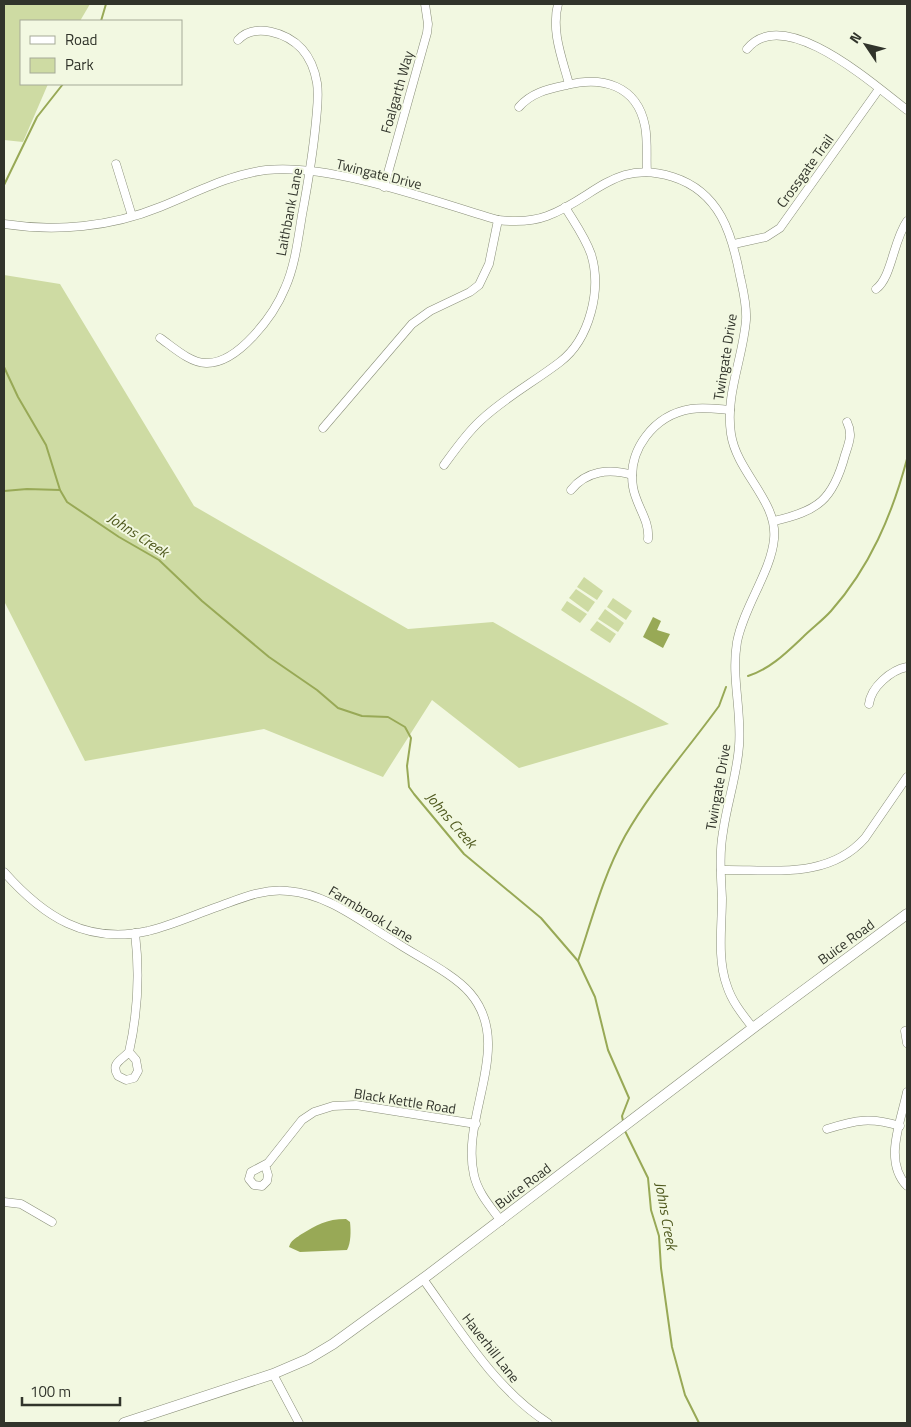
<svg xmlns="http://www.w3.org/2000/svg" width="911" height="1427" viewBox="0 0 911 1427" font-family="'Titillium Web',sans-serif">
<rect width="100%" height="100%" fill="#f2f8e1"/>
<g fill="#cedba3">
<polygon points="4,4 90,4 80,21 21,21 21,84 48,84 23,142 4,140"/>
<polygon points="4,275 60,284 194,506 408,629 493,622 669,724 519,768 432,700 383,777 264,729 85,761 4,601"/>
<polygon points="584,577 603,591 597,600 577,587"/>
<polygon points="576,589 595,602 588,612 569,598"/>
<polygon points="613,598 632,611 626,620 607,607"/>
<polygon points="567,601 587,614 580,623 561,610"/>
<polygon points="605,609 624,623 618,632 598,619"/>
<polygon points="597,621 616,634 610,643 590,630"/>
</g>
<g fill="#98a956">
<polygon points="653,617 661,621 657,630 670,634 663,648 643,637"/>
<path d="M346,1219L350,1222C351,1231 351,1243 347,1250L300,1252L289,1247C291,1240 295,1239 300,1235C317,1225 326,1219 346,1219Z"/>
</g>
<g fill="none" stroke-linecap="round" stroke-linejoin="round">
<g stroke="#98a956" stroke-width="2">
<polyline points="101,21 106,4"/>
<polyline points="4,185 37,117 63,84"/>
<polyline points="4,367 18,397 46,445 60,490 67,502 119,537 159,560 202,601 269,657 317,690 338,708 362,716 388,717 405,727 411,738 407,766 409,787 414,794 464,854 541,918 578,961 595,997 608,1050 629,1098 622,1116 623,1121"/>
<polyline points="4,491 27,489 60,490"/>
<path d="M748,676C770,669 786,653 803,637C812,628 823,620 831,611C870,567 892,515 907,459"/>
<path d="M578,961C592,919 603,876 625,836C651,790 688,749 719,706L726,687"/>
<polyline points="625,1131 648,1178 651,1210 659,1236 661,1268 672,1347 685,1395 699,1423"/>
</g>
<g stroke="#898e79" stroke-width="9">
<g id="minor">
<path d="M558,4C551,31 562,58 569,84"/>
<path d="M747,49C784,3 875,86 907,110"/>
<path d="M519,107C532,92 549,89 567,85C602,76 637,85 645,126C648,141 646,157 647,172"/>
<polyline points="116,164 132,216"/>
<polyline points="384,187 427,33 428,24 425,4"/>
<path d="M4,224C56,232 111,227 160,207C195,193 228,175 266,170C332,163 433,201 498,220C515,222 531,222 547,216C594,199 615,158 673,177C720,192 732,234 740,276C743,290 747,305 746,320C743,358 725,395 731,434C737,473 778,501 774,539C771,572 744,606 737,642C731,677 742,711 739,746C737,775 727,803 723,832C719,854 721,877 722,898C722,926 717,959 727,986C732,1002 743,1015 753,1028"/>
<polyline points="734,244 766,237 780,228 879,89"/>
<path d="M876,289C892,277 893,241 907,221"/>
<path d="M160,338C173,347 190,363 206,363C238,364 274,315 285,288C295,266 298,239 302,215C308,183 313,153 316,121C317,109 319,96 317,83C315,71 310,58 302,49C287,33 255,22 238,40"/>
<polyline points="323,428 412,324 430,311 470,292 479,285 489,264 498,220"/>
<path d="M444,465C455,450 466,434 480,421C504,398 534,382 560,362C590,339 602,289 591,254C585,237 574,222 565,207"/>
<path d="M571,490C586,471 609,468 632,475"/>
<path d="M774,521C818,511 833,500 845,455C849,443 853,434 847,422"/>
<path d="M648,539C650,520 636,506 633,487C627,450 654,415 691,409C704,407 717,409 730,410"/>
<path d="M869,704C871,687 891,670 907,667"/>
<path d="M721,870C772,869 828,880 865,838L907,777"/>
<path d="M4,872C43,916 86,945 148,931C172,925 194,915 217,907C240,899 263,888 288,891C328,894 360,921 394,941C416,956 453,973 470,993C515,1045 460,1116 474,1175C478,1193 490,1206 501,1221"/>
<polyline points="905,1031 907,1043"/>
<path d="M129,1052L136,1060L138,1071L134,1078L126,1080L118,1076C110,1063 122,1060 129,1052C138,1012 140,974 135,933"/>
<path d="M907,1092C901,1122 883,1161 907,1186"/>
<path d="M827,1129C856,1120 870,1117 900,1126"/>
<polyline points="265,1165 268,1175 267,1181 262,1186 254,1185 249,1179 251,1172 268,1163 302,1120 314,1112 333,1106 356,1105 476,1124"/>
<polyline points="4,1202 21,1204 52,1222"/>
<path d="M423,1279C460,1330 495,1389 548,1423"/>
<polyline points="273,1374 299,1423"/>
</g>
</g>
<g stroke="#898e79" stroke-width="11">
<polyline id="tertiary" points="124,1423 273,1374 308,1359 333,1344 428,1275 753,1028 907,914"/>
</g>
<use href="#minor" stroke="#fff" stroke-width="8"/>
<use href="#tertiary" stroke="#fff" stroke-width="10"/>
</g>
<g text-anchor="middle" stroke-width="4" stroke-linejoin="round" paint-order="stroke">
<g font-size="14" fill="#31342b" stroke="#f2f8e1">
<text transform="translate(397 92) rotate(-74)" y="5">Foalgarth Way</text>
<text transform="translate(805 171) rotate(-54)" y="5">Crossgate Trail</text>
<text transform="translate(379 174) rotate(14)" y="5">Twingate Drive</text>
<text transform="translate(289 212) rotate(-79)" y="5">Laithbank Lane</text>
<text transform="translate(725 357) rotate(-81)" y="5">Twingate Drive</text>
<text transform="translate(718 787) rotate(-80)" y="5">Twingate Drive</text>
<text transform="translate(371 914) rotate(31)" y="5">Farmbrook Lane</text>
<text transform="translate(846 942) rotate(-36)" y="5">Buice Road</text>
<text transform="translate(405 1101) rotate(9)" y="5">Black Kettle Road</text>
<text transform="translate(523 1186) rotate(-37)" y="5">Buice Road</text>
<text transform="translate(491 1348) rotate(52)" y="5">Haverhill Lane</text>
</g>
<g font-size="15" font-style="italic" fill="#505a1f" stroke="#f2f8e1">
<text transform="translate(138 535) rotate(33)" y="5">Johns Creek</text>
<text transform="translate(451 820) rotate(49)" y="5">Johns Creek</text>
<text transform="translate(666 1216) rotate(80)" y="5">Johns Creek</text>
</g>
</g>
<rect width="911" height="1427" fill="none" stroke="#31342b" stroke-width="10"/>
<rect x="20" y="20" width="162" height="65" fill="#f2f8e1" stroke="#a5aa98"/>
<rect x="30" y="36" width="25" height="8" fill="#ffffff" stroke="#a5aa98"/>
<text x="65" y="45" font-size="15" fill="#31342b">Road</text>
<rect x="30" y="58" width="25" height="15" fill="#cedba3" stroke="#a5aa98"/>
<text x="65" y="70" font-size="15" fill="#31342b">Park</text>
<g transform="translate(866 45) rotate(305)" stroke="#f2f8e1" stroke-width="4" paint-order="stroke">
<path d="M0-4L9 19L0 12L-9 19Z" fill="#31342b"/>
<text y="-8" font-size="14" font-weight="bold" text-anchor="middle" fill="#31342b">N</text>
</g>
<path d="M22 1397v8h98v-8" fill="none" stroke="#31342b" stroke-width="2.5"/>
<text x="30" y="1397" font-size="15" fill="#31342b" stroke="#f2f8e1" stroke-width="4" paint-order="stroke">100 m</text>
</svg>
